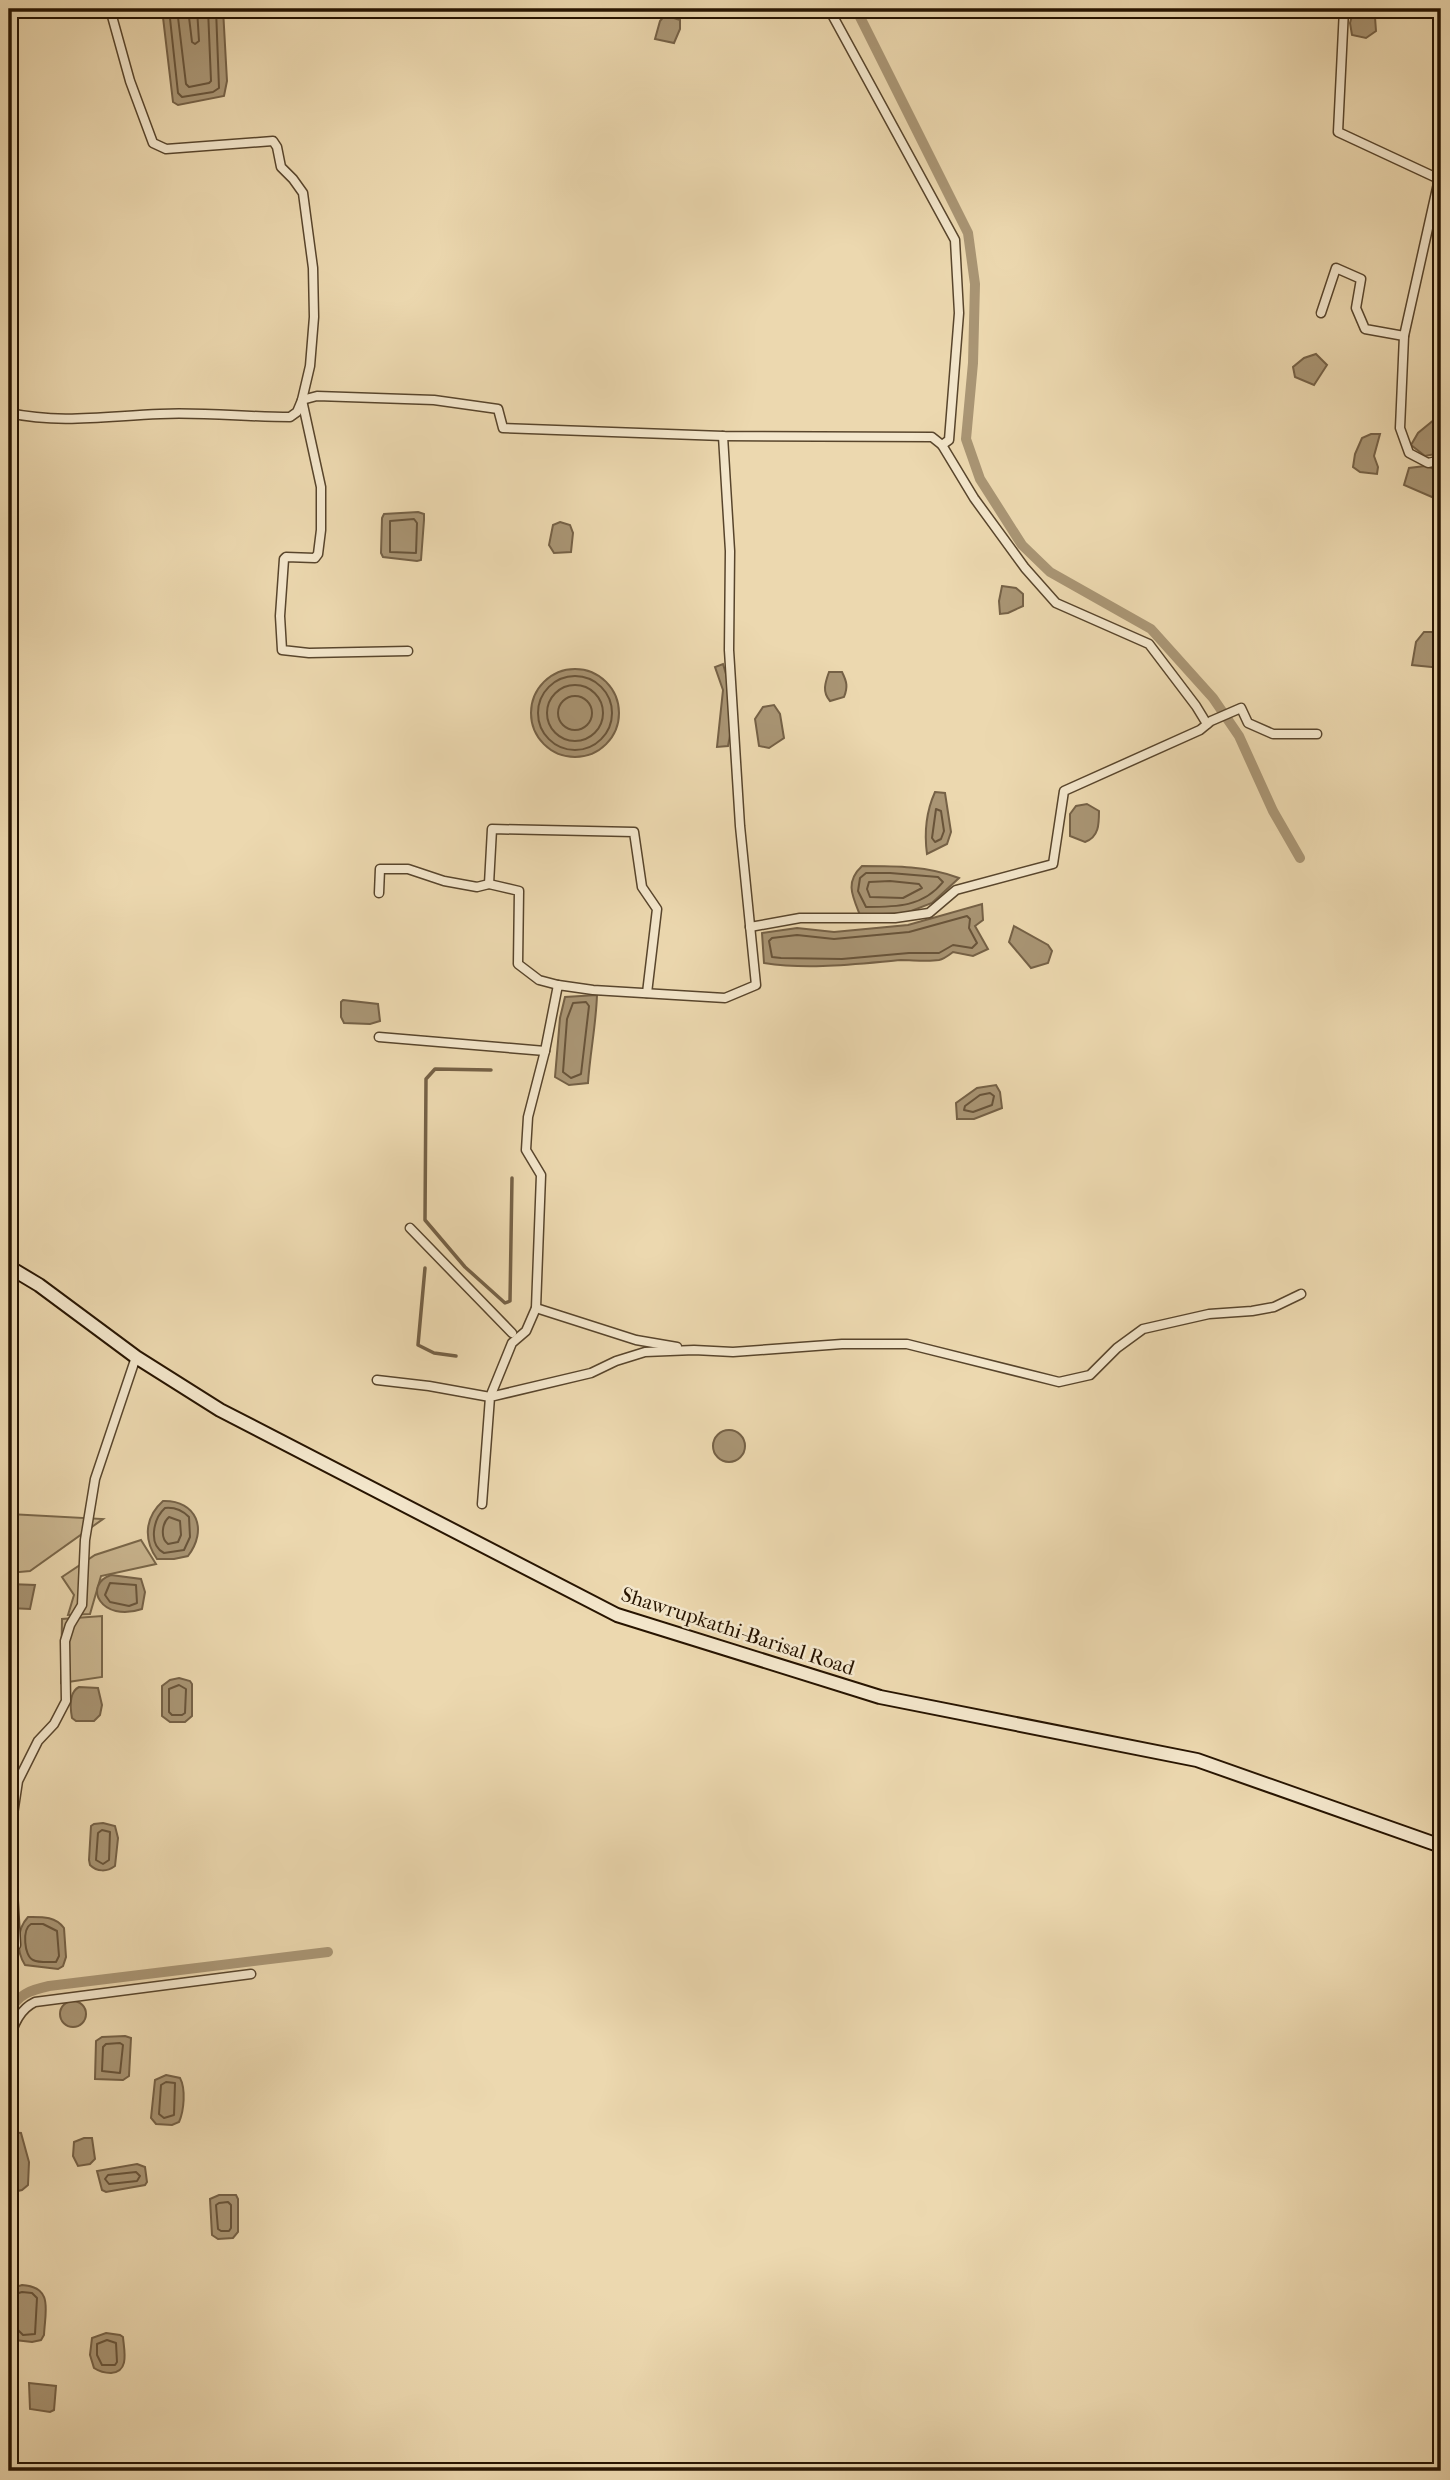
<svg xmlns="http://www.w3.org/2000/svg" width="1450" height="2480" viewBox="0 0 1450 2480" font-family="'IM FELL French Canon',serif">
<rect width="100%" height="100%" fill="#ecd8af"/>
<filter id="stains"><feTurbulence type="fractalNoise" baseFrequency=".00286" numOctaves="4"/><feColorMatrix values="0 0 0 0 .2 0 0 0 0 .09 0 0 0 0 .02 0 0 0 .5 -.17"/></filter>
<radialGradient id="worn" r=".72"><stop offset=".6" stop-color="#630" stop-opacity="0"/><stop offset="1" stop-color="#630" stop-opacity=".3"/></radialGradient>
<g fill="#cbb791" stroke="#796649" stroke-width="2">
<polygon points="9,1514 103,1519 30,1571 9,1573"/>
<polygon points="141,1540 156,1564 101,1576 90,1614 68,1615 74,1595 62,1577 95,1555"/>
<polygon points="102,1616 102,1677 61,1683 62,1619"/>
</g>
<g fill="#a99574" stroke="#756146" stroke-width="2">
<polygon points="162,9 223,9 227,81 224,96 178,105 173,102"/>
<polygon points="1364,9 1372,12 1375,17 1376,31 1366,38 1352,35 1350,23 1353,12"/>
<polygon points="665,15 680,20 680,29 674,43 655,39 660,21"/>
<polygon points="1316,354 1327,365 1314,385 1295,377 1293,367 1304,358"/>
<polygon points="1441,414 1441,453 1425,456 1411,445 1418,433"/>
<polygon points="1371,434 1380,434 1374,456 1378,467 1377,474 1360,472 1353,467 1355,454 1362,438"/>
<polygon points="1425,466 1441,471 1436,494 1432,497 1404,485 1409,468"/>
<polygon points="418,512 424,514 424,520 421,560 417,561 383,557 381,553 382,518 384,514"/>
<polygon points="560,522 570,525 573,533 571,552 554,553 549,545 553,525"/>
<polygon points="1002,586 1016,588 1023,594 1023,606 1008,613 1000,614 999,601"/>
<polygon points="1424,632 1441,632 1441,668 1412,665 1416,642"/>
<path d="M723,664C731,688 734,721 728,746L717,747L723,690L715,667Z"/>
<circle cx="575" cy="713" r="44"/>
<path d="M829,672H842C847,682 848,687 844,697L830,701C822,692 825,683 829,672Z"/>
<polygon points="774,705 780,714 784,738 769,748 759,746 755,719 763,707"/>
<path d="M935,792L945,793L951,832L947,844L927,854C924,832 926,812 935,792Z"/>
<path d="M1087,804L1099,811C1099,824 1099,837 1085,842L1070,836V814L1076,806Z"/>
<path d="M862,866C895,866 928,866 959,878L932,903L906,913L860,915C852,895 845,882 862,866Z"/>
<path d="M982,904L983,920L975,926L988,949L973,956L953,952C949,955 944,959 939,960C927,962 913,960 901,960C855,964 809,970 764,963L762,933L797,928L834,932L908,925Z"/>
<polygon points="1014,926 1048,945 1052,951 1048,963 1031,968 1009,942"/>
<path d="M597,995C596,1025 590,1053 588,1083L569,1085L555,1077L560,1018L565,997Z"/>
<polygon points="343,1000 378,1004 380,1021 370,1024 344,1023 341,1017 341,1002"/>
<polygon points="996,1085 1000,1092 1002,1108 974,1119 957,1119 956,1103 977,1088"/>
<circle cx="729" cy="1446" r="16"/>
<path d="M163,1501C197,1500 208,1530 188,1556L174,1559H157C143,1539 145,1517 163,1501Z"/>
<path d="M111,1575L141,1579L145,1592L142,1609C101,1623 82,1585 111,1575Z"/>
<polygon points="9,1584 35,1585 30,1609 9,1608"/>
<polygon points="179,1678 190,1681 192,1684 192,1716 185,1722 170,1722 162,1716 162,1686 170,1680"/>
<path d="M79,1687L98,1688L102,1705L100,1715L94,1721H76L72,1718C70,1707 69,1692 79,1687Z"/>
<path d="M103,1823L115,1826L118,1838L115,1866C107,1872 97,1872 90,1865L89,1860L91,1826L94,1824Z"/>
<path d="M28,1917C42,1917 55,1916 64,1928L66,1957L63,1966L58,1969L25,1965C16,1951 16,1930 28,1917Z"/>
<circle cx="73" cy="2014" r="13"/>
<polygon points="125,2036 131,2038 129,2076 123,2080 95,2079 96,2041 102,2037"/>
<path d="M166,2075L180,2078C186,2089 184,2111 179,2122L172,2125L156,2124L151,2118L155,2080Z"/>
<polygon points="9,2132 21,2133 29,2162 28,2185 22,2190 9,2193"/>
<polygon points="84,2138 92,2138 95,2159 90,2164 78,2166 73,2156 74,2142"/>
<polygon points="137,2164 145,2167 147,2182 145,2185 106,2192 102,2190 97,2171"/>
<polygon points="219,2195 236,2195 238,2199 238,2232 233,2238 218,2239 212,2235 210,2199"/>
<path d="M22,2285C54,2287 45,2311 44,2335L41,2340L32,2342L15,2340L11,2332L10,2289Z"/>
<path d="M106,2333L120,2335L123,2337C124,2350 130,2372 111,2373C104,2373 100,2372 94,2368L90,2355L92,2338Z"/>
<polygon points="29,2383 56,2386 54,2410 50,2412 30,2409"/>
</g>
<g fill="none" stroke-linecap="round" stroke-linejoin="round">
<g stroke="#68543a" stroke-width="2">
<polyline points="169,9 178,93 182,97 213,92 219,88 216,9"/>
<polyline points="177,9 186,84 189,87 209,83 211,81 208,9"/>
<polyline points="188,9 192,42 195,44 199,41 197,9"/>
<polygon points="414,519 417,523 416,553 390,552 390,521"/>
<circle cx="575" cy="713" r="37"/>
<circle cx="575" cy="713" r="28"/>
<circle cx="575" cy="713" r="17"/>
<polygon points="936,809 941,811 944,831 941,839 935,842 932,838"/>
<path d="M866,873H890L938,877L943,882C923,907 896,907 866,907L858,891L860,878Z"/>
<polygon points="890,881 919,884 922,888 903,898 870,897 867,889 869,882"/>
<polygon points="967,916 970,919 969,928 977,943 972,948 953,945 939,953 909,953 842,959 781,958 772,957 769,941 772,938 797,935 834,939 909,932"/>
<polygon points="573,1003 586,1002 589,1006 581,1074 571,1078 563,1072 567,1019"/>
<polygon points="990,1093 994,1096 992,1105 973,1112 964,1110 965,1106 980,1095"/>
<path d="M165,1508C175,1507 182,1510 189,1517L190,1537L184,1550L164,1553C148,1545 153,1519 165,1508Z"/>
<path d="M169,1517L180,1521L181,1535L178,1542L168,1544C160,1538 162,1523 169,1517Z"/>
<polygon points="110,1583 136,1585 137,1603 129,1606 110,1602 105,1595"/>
<polygon points="179,1685 186,1689 185,1713 182,1715 172,1715 169,1712 169,1689"/>
<polygon points="102,1830 110,1832 109,1860 103,1864 96,1860 98,1833"/>
<path d="M43,1924L57,1931L59,1956L56,1962C49,1962 39,1963 33,1960C24,1956 22,1929 31,1924C32,1924 42,1924 43,1924Z"/>
<polygon points="106,2044 120,2043 123,2045 120,2073 102,2071 103,2047"/>
<polygon points="166,2082 175,2083 174,2115 164,2118 159,2114 161,2085"/>
<polygon points="136,2172 140,2176 137,2181 109,2184 105,2179 108,2175"/>
<polygon points="228,2202 231,2205 231,2228 229,2231 221,2231 218,2229 216,2205 219,2203"/>
<polyline points="9,2296 22,2292 32,2293 37,2298 35,2334 23,2335 15,2327 9,2326"/>
<polygon points="107,2340 116,2343 117,2362 115,2365 102,2365 97,2355 97,2344"/>
</g>
<g stroke="#756146" stroke-width="3.5">
<polyline points="491,1070 435,1069 426,1079 425,1220 465,1267 505,1303 510,1301 512,1178"/>
<polyline points="425,1268 418,1345 434,1353 456,1356"/>
</g>
<g stroke="#a99574" stroke-width="10">
<polyline points="856,9 968,233 975,284 973,363 966,439 980,479 1022,545 1050,572 1151,629 1213,698 1239,736 1273,811 1300,858"/>
<path d="M9,2012C18,1994 31,1990 49,1986L328,1952"/>
</g>
<g stroke="#58452c" stroke-width="11">
<g id="street">
<polyline points="110,9 130,81 153,143 166,149 273,141 277,147 281,167 293,179 303,193 313,268 314,317 310,366 302,400 321,487 321,530 318,554 315,558 286,557 284,559 280,616 282,650 309,653 408,651"/>
<polyline points="829,9 955,240 959,313 949,440 942,445"/>
<polyline points="1344,9 1338,132 1439,179 1404,336 1400,428 1409,453 1428,463 1441,460"/>
<polyline points="1321,313 1336,268 1361,279 1356,308 1365,329 1404,336"/>
<path d="M9,413C61,424 107,416 160,414C203,412 247,417 290,417L297,412L302,400L317,396L434,400L498,409L503,428L723,436L932,437L942,445L974,498L1025,568L1056,603L1149,644L1196,706L1207,724"/>
<polyline points="489,884 492,829 634,832 642,887 657,909 647,993"/>
<polyline points="379,893 380,869 408,869 444,881 477,887 489,884 519,891 518,964 539,980 558,985"/>
<polyline points="750,927 800,918 895,918 929,913 956,890 1053,864 1064,791 1200,730 1211,721 1241,708 1248,723 1273,734 1317,734"/>
<polyline points="379,1037 545,1051"/>
<polyline points="410,1228 512,1333"/>
<polyline points="536,1308 636,1340 677,1347"/>
<polyline points="377,1380 429,1386 490,1397 512,1343 526,1331 536,1308 541,1175 526,1150 528,1117 545,1051 558,985 593,990 725,998 756,985 740,826 729,650 730,551 723,436"/>
<polyline points="482,1504 490,1397 591,1373 616,1361 645,1352 694,1350 733,1352 842,1344 907,1344 1059,1382 1090,1375 1117,1348 1143,1329 1209,1314 1252,1311 1274,1307 1301,1294"/>
<polyline points="16,1945 11,1856 12,1821 18,1781 38,1741 54,1724 66,1701 65,1641 70,1625 82,1605 85,1540 95,1479 136,1357"/>
<path d="M9,2039C14,2024 20,2009 35,2002L251,1974"/>
</g>
</g>
<g stroke="#271401" stroke-width="16">
<polyline id="secondary" points="9,1267 39,1285 136,1357 220,1410 617,1615 880,1697 1197,1760 1441,1846"/>
</g>
<use href="#street" stroke="#f3e6cb" stroke-width="8"/>
<use href="#secondary" stroke="#f3e6cb" stroke-width="12"/>
</g>
<g text-anchor="middle" stroke-width="5" stroke-linejoin="round" paint-order="stroke">
<g font-size="21" fill="#271401" stroke="#f3e6cb">
<text transform="translate(738 1631) rotate(18)" y="7">Shawrupkathi-Barisal Road</text>
</g>
</g>
<rect width="1450" height="2480" fill="none" stroke="#ecd8af" stroke-width="35"/>
<rect x="10" y="10" width="1429" height="2459" fill="none" stroke="#271401" stroke-width="3.5"/>
<rect x="18" y="18" width="1415" height="2445" fill="none" stroke="#271401" stroke-width="2"/>
<rect width="100%" height="100%" filter="url(#stains)"/>
<rect width="100%" height="100%" fill="url(#worn)"/>
</svg>
